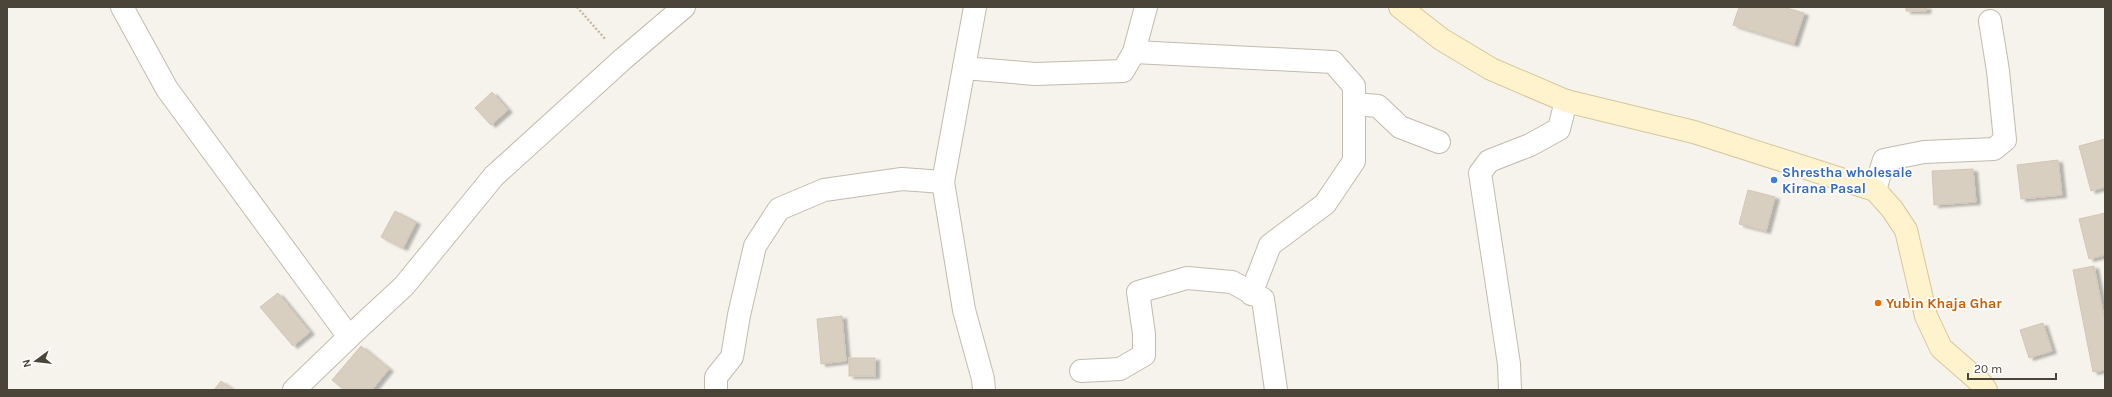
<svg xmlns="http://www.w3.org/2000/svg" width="2112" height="397" viewBox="0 0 2112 397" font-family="Karla,sans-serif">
<defs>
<filter id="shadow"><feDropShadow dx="4.5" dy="2.5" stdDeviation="1" flood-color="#0004"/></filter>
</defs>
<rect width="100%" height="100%" fill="#f6f3ec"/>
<g fill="#d8cfc1" stroke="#d3c7b4" filter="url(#shadow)">
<polygon points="1739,7 1783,7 1804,13 1794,44 1733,25"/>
<polygon points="1906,7 1927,7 1926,11 1906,11"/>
<polygon points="492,92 508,110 491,125 475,108"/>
<polygon points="2105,139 2105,187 2091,191 2079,146"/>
<polygon points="2058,160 2062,195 2021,199 2017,165"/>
<polygon points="1973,169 1976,202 1934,205 1932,171"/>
<polygon points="1748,190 1775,197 1766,231 1739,224"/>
<polygon points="395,211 416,222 403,248 381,237"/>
<polygon points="2105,213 2105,255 2089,259 2079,219"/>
<polygon points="2094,266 2105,322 2105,370 2093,372 2073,270"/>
<polygon points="278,293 310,332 293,346 260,307"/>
<polygon points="842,316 846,361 821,364 817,319"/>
<polygon points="2043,323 2052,351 2029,358 2020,330"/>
<polygon points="361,346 389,369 372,390 344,390 332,380"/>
<rect x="849" y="358" width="26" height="18"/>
<polygon points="221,381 233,390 214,390"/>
</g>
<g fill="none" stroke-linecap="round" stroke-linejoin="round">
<g stroke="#c2bbae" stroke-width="24">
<g id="street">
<polyline points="122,7 167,89 349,337 294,390"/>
<polyline points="975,7 943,182 964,310 983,379 984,390"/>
<polyline points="1134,52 1333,62 1354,86 1354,161 1325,204 1270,245 1251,294"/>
<polyline points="964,68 1035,74 1123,71 1134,52 1146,7"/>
<polyline points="1355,104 1378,106 1400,127 1439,142"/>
<polyline points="1875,190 1884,160 1924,152 1994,149 2005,140 1998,71 1990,21"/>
<polyline points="349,337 404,286 494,176 623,59 684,7"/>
<polyline points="1081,371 1120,369 1144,355 1144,334 1138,292 1187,278 1232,282 1263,299 1276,390"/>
<polyline points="716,390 716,377 732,357 739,315 755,246 779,209 824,190 902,179 943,182"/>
<polyline points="1510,390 1509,364 1480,173 1489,161 1530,145 1559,129 1566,101"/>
</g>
</g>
<g stroke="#d6c79b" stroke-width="24">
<polyline id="secondary" points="1400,7 1441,39 1491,69 1566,101 1694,132 1875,190 1892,209 1906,230 1926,316 1941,348 1980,382 1986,390"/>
</g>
<polyline stroke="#c4b79f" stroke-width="2.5" stroke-dasharray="2 2" stroke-linecap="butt" points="577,7 606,40"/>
<use href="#street" stroke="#fff" stroke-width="22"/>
<use href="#secondary" stroke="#fff3cd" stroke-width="22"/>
</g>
<circle fill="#3f7fe0" stroke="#fff" stroke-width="1.5" cx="1774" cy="180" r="4"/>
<circle fill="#e8710a" stroke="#fff" stroke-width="1.5" cx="1878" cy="303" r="4"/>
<g text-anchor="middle" stroke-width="3.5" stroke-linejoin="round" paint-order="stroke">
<g font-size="14" font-weight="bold" fill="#366cbe" stroke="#fff" text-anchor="start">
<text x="1782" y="177">Shrestha wholesale<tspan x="1782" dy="16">Kirana Pasal</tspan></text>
</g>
<g font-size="14" font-weight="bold" fill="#c56008" stroke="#fff" text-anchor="start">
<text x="1886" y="308">Yubin Khaja Ghar</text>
</g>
</g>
<rect width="2112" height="397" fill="none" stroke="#4b4439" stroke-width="16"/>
<g transform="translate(36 361) rotate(255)" stroke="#ffffff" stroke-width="3" paint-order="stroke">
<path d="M0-3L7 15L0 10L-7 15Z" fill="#4b4439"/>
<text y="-6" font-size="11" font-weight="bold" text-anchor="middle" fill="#4b4439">N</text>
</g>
<path d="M1968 373v6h88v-6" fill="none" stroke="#4b4439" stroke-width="2"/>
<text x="1974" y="373" font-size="12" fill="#4b4439" stroke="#ffffff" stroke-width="3" paint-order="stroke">20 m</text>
</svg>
